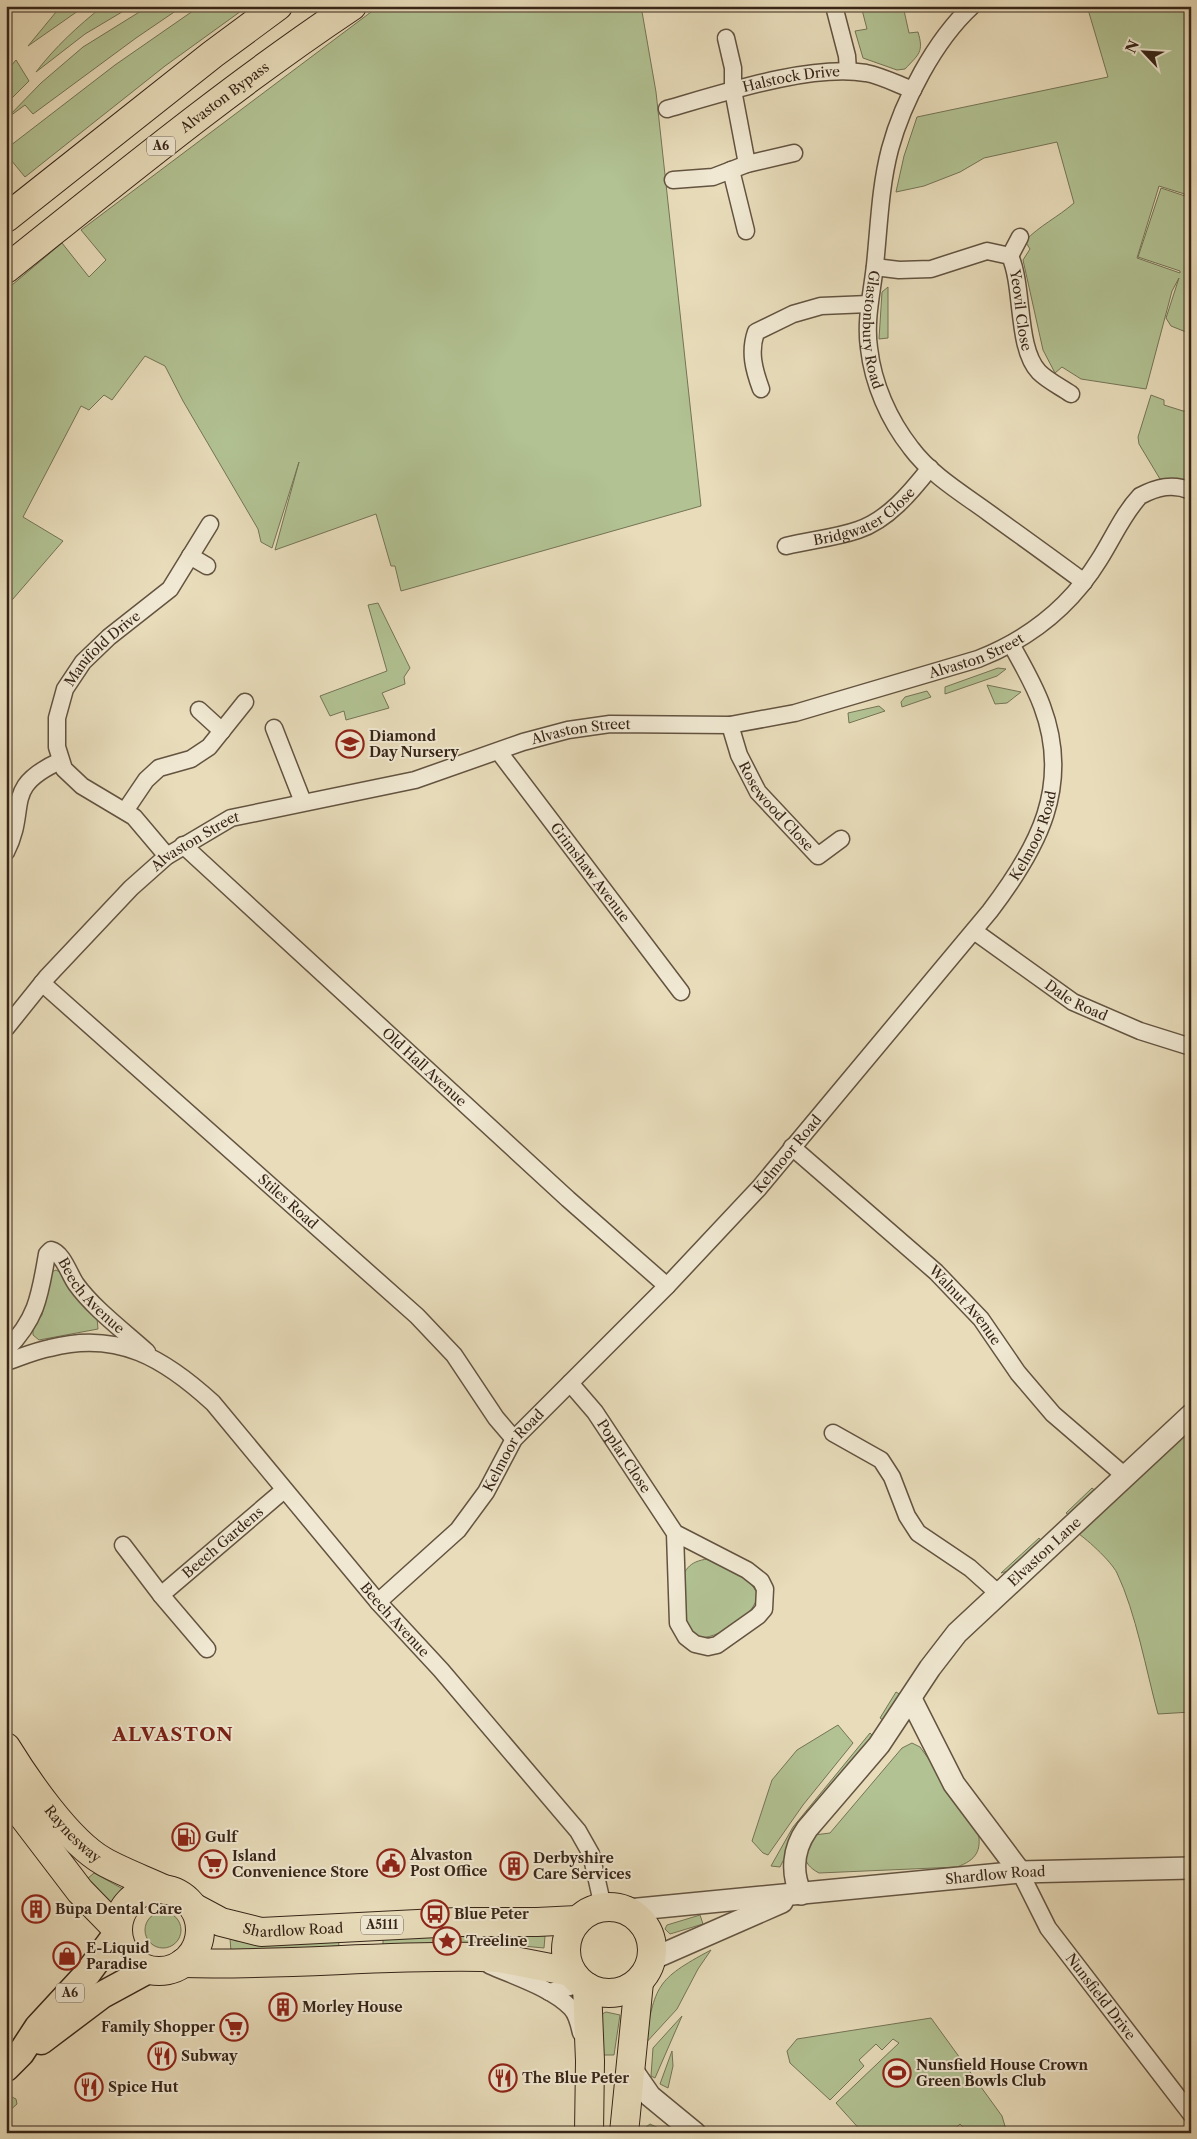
<svg xmlns="http://www.w3.org/2000/svg" width="1197" height="2139" viewBox="0 0 1197 2139" font-family="'Libre Caslon Text',serif">
<rect width="100%" height="100%" fill="#e8dcba"/>
<filter id="stains"><feTurbulence type="fractalNoise" baseFrequency=".004" numOctaves="4"/><feColorMatrix values="0 0 0 0 .2 0 0 0 0 .09 0 0 0 0 .02 0 0 0 .5 -.17"/></filter>
<radialGradient id="worn" r=".72"><stop offset=".6" stop-color="#630" stop-opacity="0"/><stop offset="1" stop-color="#630" stop-opacity=".3"/></radialGradient>
<g fill="#b2c293" stroke="#747456">
<polygon points="61,6 85,6 28,46"/>
<path d="M103,6H132L85,34L36,72C55,47 78,26 103,6Z"/>
<polygon points="149,6 183,6 136,38 33,114 25,105 6,119 41,83 83,47"/>
<polygon points="200,6 248,6 165,66 25,177 6,154 6,149 115,65"/>
<polygon points="379,6 641,6 656,92 701,506 401,591 395,566 391,566 376,514 275,550 299,462 272,548 261,542 258,529 183,401 165,366 145,356 112,400 104,395 89,410 81,406 23,517 63,541 6,607 6,290 62,243 89,277 106,260 81,230"/>
<path d="M861,6H903L909,33L918,32C924,52 919,54 905,69L897,70L863,58L855,31L867,29Z"/>
<path d="M1087,6H1191V196L1159,186L1137,258L1180,273V271L1138,257L1161,188L1191,198V334L1171,326L1166,318L1179,278L1172,291L1146,389L1081,379L1062,367L1055,373L1043,350L1023,260L1030,249L1025,241C1039,226 1058,217 1074,203L1057,142L984,158L960,172L924,186L896,192L904,156L917,117L1108,77Z"/>
<polygon points="16,60 29,81 6,104 6,72"/>
<polygon points="888,287 888,338 879,339 882,292"/>
<polygon points="1151,395 1164,400 1164,405 1183,411 1191,411 1191,487 1170,479 1160,479 1139,444 1138,437"/>
<polygon points="378,603 410,668 404,677 405,684 382,693 389,708 346,720 344,711 330,716 320,696 387,671 368,605"/>
<polygon points="998,668 1006,669 997,676 945,694 945,687"/>
<polygon points="987,685 1021,692 1007,703 995,704"/>
<polygon points="927,691 931,697 902,707 901,702 905,697"/>
<polygon points="879,706 885,711 849,723 848,713"/>
<polygon points="56,1270 63,1274 97,1318 98,1329 39,1340 33,1335 33,1327 42,1315 51,1272"/>
<path d="M1191,1419V1712L1158,1714C1146,1670 1136,1613 1117,1573C1111,1561 1085,1537 1073,1530Z"/>
<polygon points="1092,1488 1097,1492 1071,1517 1066,1513"/>
<polygon points="1039,1538 1043,1543 1011,1570 1001,1573"/>
<path d="M708,1559L749,1581L758,1594C755,1616 722,1636 701,1638L688,1629C684,1601 669,1563 708,1559Z"/>
<polygon points="896,1692 903,1696 886,1722 880,1718"/>
<polygon points="838,1725 853,1743 803,1805 768,1855 763,1853 752,1841 772,1780 797,1750"/>
<polygon points="870,1733 875,1738 788,1851 780,1867 771,1866 793,1827"/>
<path d="M912,1743L920,1747L928,1758L978,1831C982,1851 976,1860 957,1867L819,1873C800,1863 803,1851 814,1835L830,1833L902,1748Z"/>
<polygon points="94,1873 123,1889 111,1906 87,1879"/>
<circle cx="163" cy="1930" r="18"/>
<polygon points="700,1915 703,1924 670,1934 665,1929 667,1925"/>
<polygon points="483,1931 545,1936 544,1948 481,1942 383,1945 383,1935"/>
<polygon points="338,1937 339,1946 231,1952 230,1938 236,1941"/>
<path d="M711,1950L698,1969L677,2009L644,2045C656,1985 655,1980 711,1950Z"/>
<polygon points="606,2012 620,2015 614,2055 602,2055 602,2014"/>
<polygon points="682,2016 655,2078 651,2076 653,2048"/>
<polygon points="931,2018 1002,2116 1007,2133 969,2133 960,2124 950,2133 863,2133 836,2103 899,2043 893,2039 882,2050 876,2044 859,2060 864,2066 830,2100 790,2063 787,2051 797,2039"/>
<polygon points="672,2051 673,2066 668,2088 660,2084"/>
<polygon points="12,2097 16,2099 17,2104 6,2114 6,2100"/>
<polygon points="650,2124 669,2133 644,2133 646,2127"/>
</g>
<g fill="none" stroke-linecap="round" stroke-linejoin="round">
<g stroke="#635340" stroke-width="19">
<g id="minor">
<polyline points="834,6 847,56 848,71"/>
<path id="s1" d="M972,6C935,40 903,101 890,149C880,187 879,227 875,265C872,293 865,320 869,348C873,384 889,420 911,448C931,475 963,494 989,513C1021,536 1053,559 1084,582"/>
<polyline points="726,38 733,68 733,90 747,164"/>
<path id="s2" d="M667,109C723,93 810,64 866,73C882,76 899,85 913,90"/>
<polyline points="731,170 746,231"/>
<polyline points="673,180 713,177 747,164 794,153"/>
<polyline points="1010,256 1020,237"/>
<path id="s3" d="M875,267L899,270L931,269L987,251L1010,256C1024,287 1016,348 1039,372C1048,381 1061,387 1071,394"/>
<path d="M761,389C754,370 749,352 756,332L793,314L821,306L869,304"/>
<path id="s4" d="M786,546C810,540 835,538 858,530C888,520 911,492 930,468"/>
<polyline points="190,556 207,566"/>
<polyline points="199,710 222,731"/>
<path id="s5" d="M730,725L739,755L758,792L818,856L841,839"/>
<polyline points="274,728 303,802"/>
<path id="s6" d="M499,752L681,992"/>
<polyline points="125,811 146,780 159,768 191,759 209,747 245,702"/>
<path id="s7" d="M183,845L568,1199L667,1286"/>
<path d="M6,852C29,807 1,788 60,761"/>
<path id="s8" d="M167,856L134,817L82,786L64,769L57,747V718L65,689L83,662L109,637L170,589L210,524"/>
<path id="s9" d="M974,931L1073,1002L1140,1031L1191,1047"/>
<path id="s10" d="M42,983L417,1316L454,1355L496,1418L514,1439"/>
<path id="s11" d="M6,1028L47,977L131,888L167,856L231,818L415,780L523,742L568,730L610,724L730,725L795,713L978,659C1029,639 1070,607 1099,560C1113,538 1123,514 1140,496C1157,487 1173,483 1191,491"/>
<path id="s12" d="M792,1147L936,1272L981,1319L1018,1373L1053,1414L1125,1476"/>
<path id="s13" d="M6,1350C37,1319 40,1295 47,1254L51,1250C63,1253 69,1274 76,1284C93,1308 125,1332 147,1352"/>
<path id="s14" d="M6,1362C21,1357 35,1351 50,1348C118,1330 165,1359 213,1403L378,1602L441,1670L578,1831L591,1854L603,1907"/>
<path id="s15" d="M570,1383L595,1412L675,1533L747,1570L761,1581L765,1589L764,1609L758,1616L717,1645L708,1647L695,1644L686,1637L678,1623L675,1533"/>
<polyline points="833,1433 881,1460 892,1477 907,1516 918,1533 970,1568 999,1594"/>
<polyline points="123,1545 161,1595"/>
<path id="s16" d="M378,1602L458,1530L486,1492L514,1439L667,1286L759,1188L990,911C1038,848 1072,786 1042,706C1034,684 1022,664 1011,644"/>
<path id="s17" d="M207,1649L161,1595L284,1490"/>
<path id="s18" d="M1020,1872L1048,1928L1191,2114"/>
<path d="M489,1965C513,1976 552,1988 571,2008C577,2014 579,2024 581,2033"/>
<polyline points="549,1992 582,1984"/>
</g>
</g>
<g stroke="#635340" stroke-width="24">
<g id="tertiary">
<polyline points="911,1699 954,1784 1020,1872"/>
<path id="s19" d="M801,1894C791,1872 793,1849 807,1829L879,1745L930,1668L957,1633L1191,1415"/>
<path id="s20" d="M628,1910L1020,1872L1191,1868"/>
<polyline points="652,1959 782,1902"/>
<polyline points="630,2067 650,2096 695,2133"/>
</g>
</g>
<g stroke="#372518" stroke-width="29">
<g id="primary">
<polyline points="41,2041 102,1995 148,1970"/>
<polyline points="6,2068 21,2053 38,2027 87,1974 118,1932"/>
</g>
</g>
<g stroke="#372518" stroke-width="30">
<g id="trunk">
<polyline points="6,218 213,54 278,6"/>
<path id="s21" d="M6,269C119,179 232,86 352,6"/>
<path id="s22" d="M6,1747C27,1781 68,1841 103,1861C122,1872 145,1880 166,1890"/>
<polyline points="6,1794 80,1891 118,1930"/>
<circle cx="159" cy="1930" r="41"/>
<circle cx="609" cy="1950" r="43"/>
<path id="s23" d="M193,1907L221,1922L261,1932L457,1922H537L577,1920"/>
<path d="M183,1963C282,1966 381,1955 481,1957L499,1958L571,1972"/>
<polyline points="587,1987 590,2061 589,2133"/>
<polyline points="624,2133 639,1982"/>
</g>
</g>
<use href="#minor" stroke="#f0e8d2" stroke-width="16"/>
<use href="#tertiary" stroke="#f0e8d2" stroke-width="21"/>
<use href="#primary" stroke="#e8dcba" stroke-width="26"/>
<use href="#trunk" stroke="#e8dcba" stroke-width="28"/>
</g>
<defs>
<g id="school-ring" transform="scale(1.4375)"><circle r="9.5" fill="#f0e8d2" stroke="#8f2418" stroke-width="1.5"/><path d="M0-5L7-2L0 1L-7-2ZM-4 1L0 2.5L4 1V4Q0 6-4 4Z" fill="#8f2418"/></g>
<g id="fuel-ring" transform="scale(1.4375)"><circle r="9.5" fill="#f0e8d2" stroke="#8f2418" stroke-width="1.5"/><path d="M-5.5-6h7V0h2V4h1.3V-2.5L3-4.5l.8-.8L6-3V5H2.5V1h-1V6h-7ZM-4.2-4.7v3.2H.2V-4.7Z" fill="#8f2418"/></g>
<g id="civic-ring" transform="scale(1.4375)"><circle r="9.5" fill="#f0e8d2" stroke="#8f2418" stroke-width="1.5"/><path d="M-.6-6.5H3V-4.5H.6V-3L4-1V1h2V6H-6V1h2V-1L-.6-3ZM-1.2 2.5V6h2.4V2.5Z" fill="#8f2418"/></g>
<g id="supermarket-ring" transform="scale(1.4375)"><circle r="9.5" fill="#f0e8d2" stroke="#8f2418" stroke-width="1.5"/><path d="M-6-5.5h2.5l.6 2H6L4.5 2H-2.5L-4.4-4H-6ZM-1.5 3.2a1.3 1.3 0 1 0 .1 0ZM3 3.2a1.3 1.3 0 1 0 .1 0Z" fill="#8f2418"/></g>
<g id="building-ring" transform="scale(1.4375)"><circle r="9.5" fill="#f0e8d2" stroke="#8f2418" stroke-width="1.5"/><path d="M-4-6H4V6H1V3H-1V6H-4ZM-2.5-4.3h1.7v1.8h-1.7ZM.8-4.3h1.7v1.8H.8ZM-2.5-1h1.7V.8h-1.7ZM.8-1h1.7V.8H.8Z" fill="#8f2418"/></g>
<g id="bus-ring" transform="scale(1.4375)"><circle r="9.5" fill="#f0e8d2" stroke="#8f2418" stroke-width="1.5"/><path d="M-5-6H5V4H4V6H2V4H-2V6H-4V4H-5ZM-3.5-4V0h7V-4ZM-3.5 1.2v1.5H-2V1.2ZM2 1.2v1.5H3.5V1.2Z" fill="#8f2418"/></g>
<g id="sight-ring" transform="scale(1.4375)"><circle r="9.5" fill="#f0e8d2" stroke="#8f2418" stroke-width="1.5"/><path d="M0-6L1.8-2.2L6-1.7L2.9 1.2L3.7 5.4L0 3.3L-3.7 5.4L-2.9 1.2L-6-1.7L-1.8-2.2Z" fill="#8f2418"/></g>
<g id="shop-ring" transform="scale(1.4375)"><circle r="9.5" fill="#f0e8d2" stroke="#8f2418" stroke-width="1.5"/><path d="M-5-2.5h2.3a2.7 3.5 0 0 1 5.4 0H5L5.5 6h-11ZM-1.5-2.5h3a1.5 2.3 0 0 0-3 0Z" fill="#8f2418"/></g>
<g id="restaurant-ring" transform="scale(1.4375)"><circle r="9.5" fill="#f0e8d2" stroke="#8f2418" stroke-width="1.5"/><path d="M-5-6h1v4h1v-4h1v4h1v-4h1v5L-1.5 .5V6h-2V.5L-5-1ZM5-6V6H3V1.5H1.5Q1.5-4 5-6Z" fill="#8f2418"/></g>
<g id="stadium-ring" transform="scale(1.4375)"><circle r="9.5" fill="#f0e8d2" stroke="#8f2418" stroke-width="1.5"/><path d="M0-5a6.5 5 0 1 0 0 10a6.5 5 0 1 0 0-10ZM-3.5-1.8h7v3.6h-7Z" fill="#8f2418"/></g>
</defs>
<g fill-rule="evenodd">
<use href="#school-ring" x="350" y="744"/>
<use href="#fuel-ring" x="186" y="1837"/>
<use href="#civic-ring" x="391" y="1863"/>
<use href="#supermarket-ring" x="213" y="1864"/>
<use href="#building-ring" x="514" y="1866"/>
<use href="#building-ring" x="36" y="1909"/>
<use href="#bus-ring" x="435" y="1914"/>
<use href="#sight-ring" x="447" y="1941"/>
<use href="#shop-ring" x="67" y="1956"/>
<use href="#building-ring" x="283" y="2007"/>
<use href="#supermarket-ring" x="234" y="2027"/>
<use href="#restaurant-ring" x="162" y="2056"/>
<use href="#stadium-ring" x="897" y="2073"/>
<use href="#restaurant-ring" x="503" y="2078"/>
<use href="#restaurant-ring" x="89" y="2087"/>
</g>
<g text-anchor="middle" stroke-width="4" stroke-linejoin="round" paint-order="stroke">
<g fill="#f0e8d2" stroke="#6e6050" stroke-width="1">
<rect x="147" y="136.5" width="28" height="19" rx="4"/>
<rect x="361" y="1915.5" width="42" height="19" rx="4"/>
<rect x="56" y="1983.5" width="28" height="19" rx="4"/>
</g>
<g font-size="12" font-weight="bold" fill="#372518">
<text x="161" y="150">A6</text>
<text x="382" y="1929">A5111</text>
<text x="70" y="1997">A6</text>
</g>
<g font-size="14" fill="#372518" stroke="#f0e8d2">
<text dy="5" stroke="none"><textPath href="#s2" startOffset="128">Halstock Drive</textPath></text>
<text dy="5" stroke="none"><textPath href="#s21" startOffset="278">Alvaston Bypass</textPath></text>
<text dy="5" stroke="none"><textPath href="#s3" startOffset="194">Yeovil Close</textPath></text>
<text dy="5" stroke="none"><textPath href="#s1" startOffset="349">Glastonbury Road</textPath></text>
<text dy="5" stroke="none"><textPath href="#s4" startOffset="85">Bridgwater Close</textPath></text>
<text dy="5" stroke="none"><textPath href="#s8" startOffset="274">Manifold Drive</textPath></text>
<text dy="5" stroke="none"><textPath href="#s11" startOffset="1078">Alvaston Street</textPath></text>
<text dy="5" stroke="none"><textPath href="#s11" startOffset="672">Alvaston Street</textPath></text>
<text dy="5" stroke="none"><textPath href="#s5" startOffset="95">Rosewood Close</textPath></text>
<text dy="5" stroke="none"><textPath href="#s16" startOffset="1014">Kelmoor Road</textPath></text>
<text dy="5" stroke="none"><textPath href="#s11" startOffset="268">Alvaston Street</textPath></text>
<text dy="5" stroke="none"><textPath href="#s6" startOffset="151">Grimshaw Avenue</textPath></text>
<text dy="5" stroke="none"><textPath href="#s9" startOffset="124">Dale Road</textPath></text>
<text dy="5" stroke="none"><textPath href="#s7" startOffset="328">Old Hall Avenue</textPath></text>
<text dy="5" stroke="none"><textPath href="#s16" startOffset="610">Kelmoor Road</textPath></text>
<text dy="5" stroke="none"><textPath href="#s10" startOffset="329">Stiles Road</textPath></text>
<text dy="5" stroke="none"><textPath href="#s13" startOffset="174">Beech Avenue</textPath></text>
<text dy="5" stroke="none"><textPath href="#s12" startOffset="235">Walnut Avenue</textPath></text>
<text dy="5" stroke="none"><textPath href="#s16" startOffset="205">Kelmoor Road</textPath></text>
<text dy="5" stroke="none"><textPath href="#s15" startOffset="91">Poplar Close</textPath></text>
<text dy="5" stroke="none"><textPath href="#s17" startOffset="152">Beech Gardens</textPath></text>
<text dy="5" stroke="none"><textPath href="#s19" startOffset="435">Elvaston Lane</textPath></text>
<text dy="5" stroke="none"><textPath href="#s14" startOffset="510">Beech Avenue</textPath></text>
<text dy="5" stroke="none"><textPath href="#s22" startOffset="110">Raynesway</textPath></text>
<text dy="5" stroke="none"><textPath href="#s20" startOffset="369">Shardlow Road</textPath></text>
<text dy="5" stroke="none"><textPath href="#s23" startOffset="105">Shardlow Road</textPath></text>
<text dy="5" stroke="none"><textPath href="#s18" startOffset="149">Nunsfield Drive</textPath></text>
</g>
<g font-size="14" font-weight="bold" fill="#372518" stroke="#f0e8d2" text-anchor="start">
<text x="369" y="741">Diamond<tspan x="369" dy="16">Day Nursery</tspan></text>
<text x="205" y="1842">Gulf</text>
<text x="410" y="1860">Alvaston<tspan x="410" dy="16">Post Office</tspan></text>
<text x="232" y="1861">Island<tspan x="232" dy="16">Convenience Store</tspan></text>
<text x="533" y="1863">Derbyshire<tspan x="533" dy="16">Care Services</tspan></text>
<text x="55" y="1914">Bupa Dental Care</text>
<text x="454" y="1919">Blue Peter</text>
<text x="466" y="1946">Treeline</text>
<text x="86" y="1953">E-Liquid<tspan x="86" dy="16">Paradise</tspan></text>
<text x="302" y="2012">Morley House</text>
<text x="215" y="2032" text-anchor="end">Family Shopper</text>
<text x="181" y="2061">Subway</text>
<text x="916" y="2070">Nunsfield House Crown<tspan x="916" dy="16">Green Bowls Club</tspan></text>
<text x="522" y="2083">The Blue Peter</text>
<text x="108" y="2092">Spice Hut</text>
</g>
<g font-size="19" font-weight="bold" letter-spacing="1" fill="#7a1f14" stroke="#f0e8d2">
<text x="173" y="1741">ALVASTON</text>
</g>
</g>
<rect width="1197" height="2139" fill="none" stroke="#e8dcba" stroke-width="25"/>
<rect x="8" y="8" width="1182" height="2124" fill="none" stroke="#372518" stroke-width="2.5"/>
<rect x="12" y="12" width="1172" height="2114" fill="none" stroke="#372518"/>
<g transform="translate(1144 52) rotate(295)" stroke="#f0e8d2" stroke-width="4" paint-order="stroke">
<path d="M0-4L9 19L0 12L-9 19Z" fill="#372518"/>
<text y="-8" font-size="14" font-weight="bold" text-anchor="middle" fill="#372518">N</text>
</g>
<rect width="100%" height="100%" filter="url(#stains)"/>
<rect width="100%" height="100%" fill="url(#worn)"/>
</svg>
